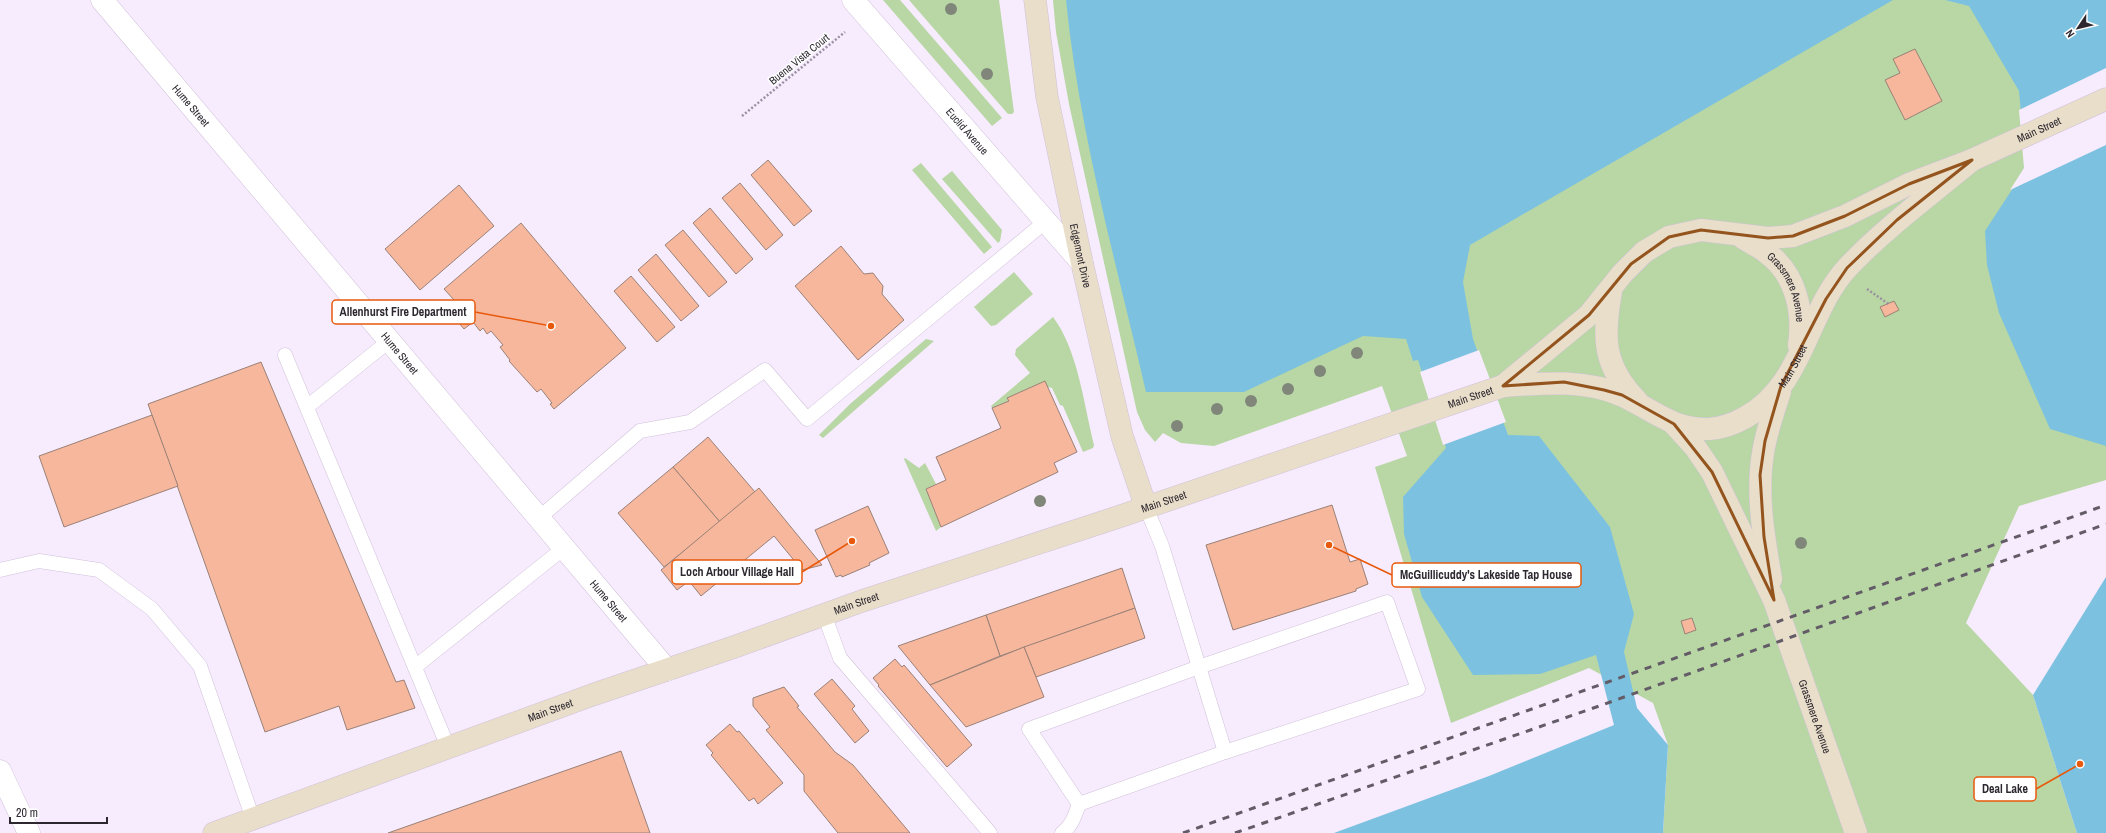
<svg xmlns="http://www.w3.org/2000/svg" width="2106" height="833" viewBox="0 0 2106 833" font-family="'Archivo Narrow',sans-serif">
<rect width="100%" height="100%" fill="#f7ebfe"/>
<g fill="#b8d7a4">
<polygon points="883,0 900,0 1002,118 992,126"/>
<polygon points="909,0 999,0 1014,112 1012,114 1008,114"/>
<polygon points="1053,0 2106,0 2106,480 2019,506 1966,623 2033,695 2077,833 1663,833 1668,745 1653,703 1589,668 1451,723 1375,467 1407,456 1382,386 1214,446 1181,443 1163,433 1155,442 1145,430 1137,412 1069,104 1056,32"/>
<polygon points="921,163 992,247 984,254 912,170"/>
<polygon points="952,171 1002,230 1000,241 998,243 942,179"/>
<polygon points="1014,272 1033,294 996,325 991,326 974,307"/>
<path d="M1053,317C1078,350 1084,405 1094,445L1093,448L1083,452L1063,406L1060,405L1052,388L1048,387L1045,381L1007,398L1009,401L992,408L991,406L1030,373L1015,355L1016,349Z"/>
<polygon points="926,339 934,341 823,438 819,435 850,404"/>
<polygon points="905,458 919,468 925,463 936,484 926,489 941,527 936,531 904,459"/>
</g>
<g fill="#7cc2e0">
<path d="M1066,0H1893L1470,245L1463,282L1473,339L1508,435L1539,436L1610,527L1634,614L1624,652L1637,708L1668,745L1663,833H1334L1489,776L1614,725L1596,655L1540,674L1473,675L1422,597L1404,534L1403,497L1446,448L1418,360L1413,361L1406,339L1363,336L1244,392H1146C1116,262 1079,132 1066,0Z"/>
<polygon points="1945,0 2106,0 2106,446 2050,429 1999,313 1987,265 1985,231 2026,168 2019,91 1969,6"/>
<polygon points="2106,577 2106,833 2077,833 2033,695"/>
</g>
<g fill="#f7ebfe">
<polygon points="2106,68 2106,145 2010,190 2024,168 2019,110"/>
<polygon points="1479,350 1506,422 1443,445 1420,372"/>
</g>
<g fill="#f6b79d" stroke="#9a8176">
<polygon points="1915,49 1942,101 1905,120 1885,80 1900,73 1893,59"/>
<polygon points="768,160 812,211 794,226 751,175"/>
<polygon points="740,183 783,235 766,250 722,198"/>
<polygon points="459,185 494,226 420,290 385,249"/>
<polygon points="710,208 753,259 736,274 693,223"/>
<polygon points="521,223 626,348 554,409 550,404 552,403 541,389 537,392 509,361 510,360 500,347 503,345 491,331 487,334 483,328 480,331 473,322 464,329 446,308 455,301 444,289"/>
<polygon points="683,230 727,282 709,297 665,245"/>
<polygon points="841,246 864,274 873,273 883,286 882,294 904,320 858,360 795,286"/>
<polygon points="656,254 699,306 681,321 638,270"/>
<polygon points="631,276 675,327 657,342 614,291"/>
<polygon points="1894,301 1899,310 1885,317 1880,307"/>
<polygon points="261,362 396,682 404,680 415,708 347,730 339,706 265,732 148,404"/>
<polygon points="1045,381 1077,452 1054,463 1058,472 941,527 926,489 946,480 936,457 1001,428 992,408 1009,401 1007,398"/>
<polygon points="152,415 178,486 64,527 39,456"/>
<polygon points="708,437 755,492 720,522 673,467"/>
<polygon points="673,467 720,522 664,567 618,513"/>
<polygon points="759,488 822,565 802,570 774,536 701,596 689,581 677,590 661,570"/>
<polygon points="1332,505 1350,562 1360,559 1368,584 1356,589 1356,591 1233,630 1206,545"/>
<polygon points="868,506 889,553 869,563 870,565 842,577 841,575 836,577 815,530"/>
<polygon points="1122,568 1135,608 1000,656 986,615"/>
<polygon points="1135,608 1145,638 1036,677 1024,647"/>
<polygon points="986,615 1000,656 930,685 898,646"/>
<polygon points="1692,618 1696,630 1685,634 1681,621"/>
<polygon points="1024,647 1044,697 966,727 930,685"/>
<polygon points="895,659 902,667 904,665 972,745 947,767 878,686 879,685 873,678"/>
<polygon points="832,679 855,706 852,709 869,731 855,743 814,694"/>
<polygon points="784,687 799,706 797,707 835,752 853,765 910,833 838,833 804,791 804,775 766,730 770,727 753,706 753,698"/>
<polygon points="730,724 737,732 739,731 783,783 758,804 754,798 749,801 711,755 713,753 706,745"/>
<polygon points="621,751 650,833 388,833"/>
</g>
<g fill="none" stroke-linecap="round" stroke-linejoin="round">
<g stroke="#d1c2d9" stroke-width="15">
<g id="lane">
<polyline points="285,355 448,747"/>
<polyline points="307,407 389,341"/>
<polyline points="1146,507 1162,546 1225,752"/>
<polyline points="539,518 640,431 690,422 765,370 807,419 1045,222"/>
<polyline points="0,570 39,561 99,570 152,609 200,666 253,819"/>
<polygon points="1387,602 1418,689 1225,752 1079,804 1029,729 1199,667"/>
<polyline points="824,614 840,658 990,833"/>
<polyline points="415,667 564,548"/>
<path d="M1062,833C1072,826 1075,815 1079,804"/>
</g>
</g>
<g stroke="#d1c2d9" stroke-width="23">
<g id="street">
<path id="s1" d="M102,0L667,670"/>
<path id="s2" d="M853,0L1082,263"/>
<polyline points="0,771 29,833"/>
</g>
</g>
<g stroke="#d1c2d9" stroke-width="23">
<g id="secondary">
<path id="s3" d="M1035,0L1047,97L1082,263L1122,436L1146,507"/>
<path id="s4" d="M1743,238C1751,243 1760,247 1767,253C1796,274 1804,312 1799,345"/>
<path d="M1611,291C1603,337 1602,365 1637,401"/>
<path id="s5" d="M1503,386L1589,315L1622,274L1644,252L1669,237L1701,230L1768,238L1793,236L1845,216L1909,184L1972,160L2106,99"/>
<path id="s6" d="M1674,424L1695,447L1712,472L1774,600L1856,833"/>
<path d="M1771,579C1764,538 1756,495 1763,453C1766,432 1774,411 1780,391"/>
<path id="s7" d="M214,833L592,695L734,647L862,601L1121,516L1503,386C1542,383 1586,379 1623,396C1653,410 1673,430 1709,429C1723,428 1734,424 1746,417C1804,385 1806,312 1848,267C1886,227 1930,195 1972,160"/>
</g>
</g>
<g stroke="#9a919f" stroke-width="2.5" stroke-dasharray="2 2" stroke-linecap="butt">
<polyline points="742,116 845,32"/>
<polyline points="1867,289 1890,305"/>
</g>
<use href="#lane" stroke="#fff" stroke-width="14"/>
<use href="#street" stroke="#fff" stroke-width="22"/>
<use href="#secondary" stroke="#e9dec9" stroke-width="22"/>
<g stroke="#635c67" stroke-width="3" stroke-dasharray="7 7" stroke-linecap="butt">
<polyline points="1183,833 2106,505"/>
<polyline points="1235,833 1602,705 2106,524"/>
</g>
</g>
<g fill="#80867a">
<circle cx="951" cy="9" r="6"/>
<circle cx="987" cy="74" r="6"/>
<circle cx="1357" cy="353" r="6"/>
<circle cx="1320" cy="371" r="6"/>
<circle cx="1288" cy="389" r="6"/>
<circle cx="1251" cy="401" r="6"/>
<circle cx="1217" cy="409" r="6"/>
<circle cx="1177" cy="426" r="6"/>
<circle cx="1040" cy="501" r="6"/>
<circle cx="1801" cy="543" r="6"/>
</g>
<path fill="none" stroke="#94541e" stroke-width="3" stroke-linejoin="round" d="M1972,160L1897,220L1847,268L1826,299L1781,386L1765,441L1760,475L1764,537L1774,600L1712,472L1674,424L1622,395L1604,390L1564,382L1503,386L1589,315L1631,264L1669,237L1701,230L1768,238L1793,236L1845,216L1909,184Z"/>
<g text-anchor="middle" stroke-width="3" stroke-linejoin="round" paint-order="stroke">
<g font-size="11" fill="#2d2830" stroke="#fff">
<text transform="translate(799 59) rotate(-39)" y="4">Buena Vista Court</text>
<text dy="4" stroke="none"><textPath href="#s1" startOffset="138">Hume Street</textPath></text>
<text dy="4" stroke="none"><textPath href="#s5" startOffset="618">Main Street</textPath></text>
<text dy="4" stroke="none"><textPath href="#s2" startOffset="174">Euclid Avenue</textPath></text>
<text dy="4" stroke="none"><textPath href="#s3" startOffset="260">Edgemont Drive</textPath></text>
<text dy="4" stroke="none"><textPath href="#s4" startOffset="69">Grassmere Avenue</textPath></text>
<text dy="4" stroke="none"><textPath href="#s1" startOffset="462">Hume Street</textPath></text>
<text dy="4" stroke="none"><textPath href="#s7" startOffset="1689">Main Street</textPath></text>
<text dy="4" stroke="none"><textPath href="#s7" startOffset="1330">Main Street</textPath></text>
<text dy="4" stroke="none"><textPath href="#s7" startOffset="1006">Main Street</textPath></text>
<text dy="4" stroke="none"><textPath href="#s1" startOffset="786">Hume Street</textPath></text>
<text dy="4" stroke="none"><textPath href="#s7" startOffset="682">Main Street</textPath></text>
<text dy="4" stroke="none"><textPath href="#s7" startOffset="358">Main Street</textPath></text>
<text dy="4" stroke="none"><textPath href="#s6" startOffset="327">Grassmere Avenue</textPath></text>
</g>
</g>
<path fill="none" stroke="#e8590c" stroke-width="1.5" d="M551 326L475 312M852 541L802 572M1329 545L1392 575M2080 764L2036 789"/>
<g fill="#e8590c" stroke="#fff" stroke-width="1.5">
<circle cx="551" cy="326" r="4"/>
<circle cx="852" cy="541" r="4"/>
<circle cx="1329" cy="545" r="4"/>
<circle cx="2080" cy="764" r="4"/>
</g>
<g fill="#fff" stroke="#e8590c" stroke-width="1.5">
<rect x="332" y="300" width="143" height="24" rx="4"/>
<rect x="672" y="560" width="130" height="24" rx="4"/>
<rect x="1392" y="563" width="189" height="24" rx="4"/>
<rect x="1974" y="777" width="62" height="24" rx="4"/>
</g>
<g font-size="12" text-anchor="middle" font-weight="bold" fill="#2d2830">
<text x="403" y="316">Allenhurst Fire Department</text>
<text x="737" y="576">Loch Arbour Village Hall</text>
<text x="1486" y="579">McGuillicuddy's Lakeside Tap House</text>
<text x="2005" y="793">Deal Lake</text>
</g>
<g transform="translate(2078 28) rotate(235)" stroke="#ffffff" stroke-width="3" paint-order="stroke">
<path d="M0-3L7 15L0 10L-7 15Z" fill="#2d2830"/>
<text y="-6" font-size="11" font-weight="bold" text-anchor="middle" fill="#2d2830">N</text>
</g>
<path d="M10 817v6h97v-6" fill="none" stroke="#2d2830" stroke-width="2"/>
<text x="16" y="817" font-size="12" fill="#2d2830" stroke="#ffffff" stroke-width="3" paint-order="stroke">20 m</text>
</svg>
